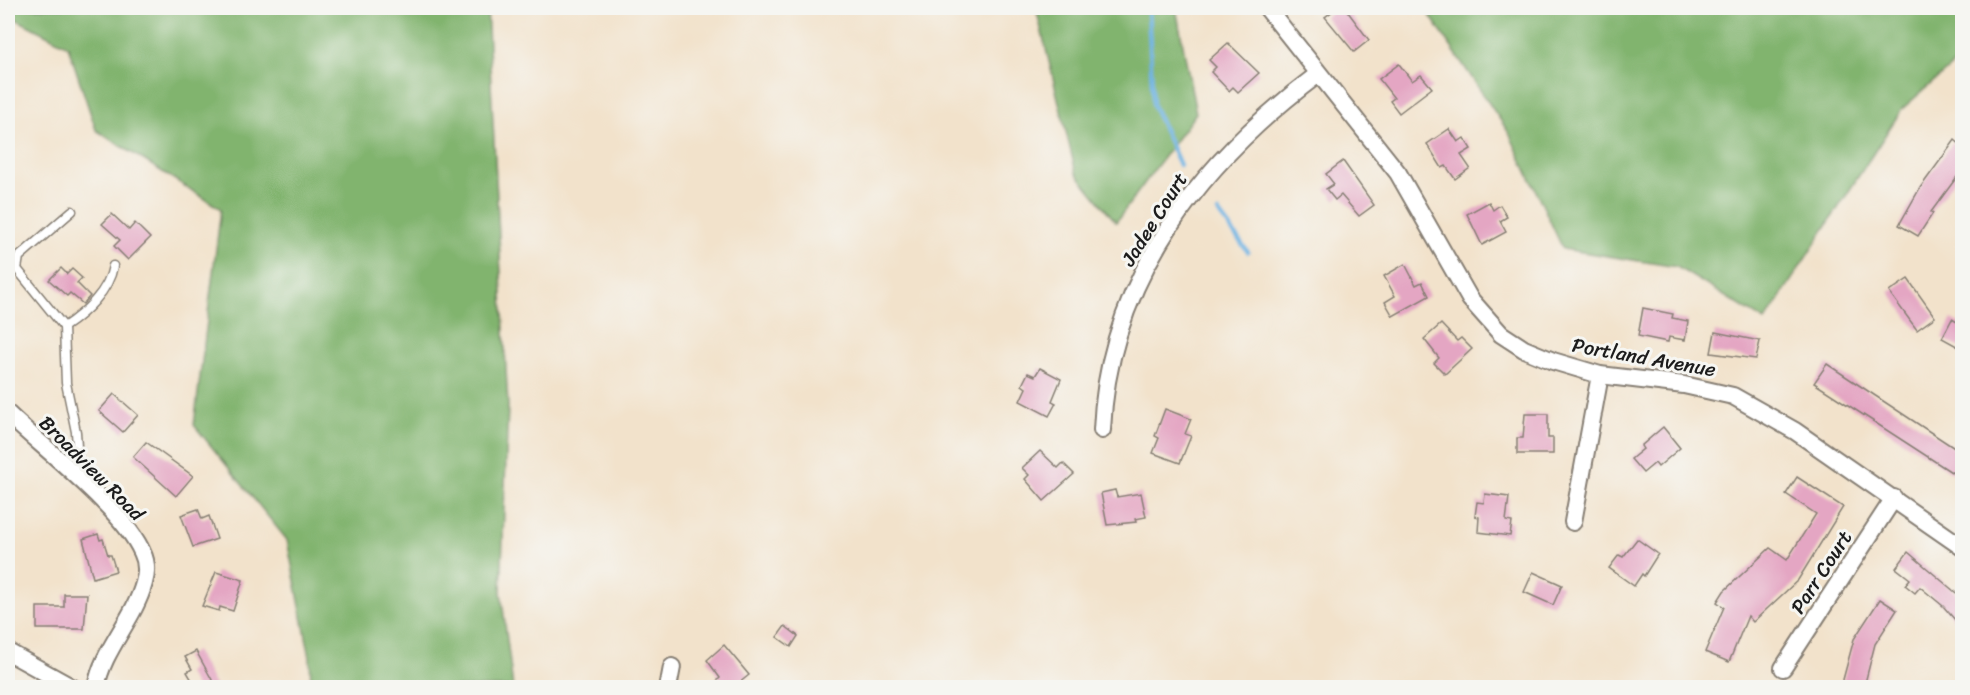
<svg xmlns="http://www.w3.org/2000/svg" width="1970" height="695" viewBox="0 0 1970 695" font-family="Sriracha,sans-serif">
<rect width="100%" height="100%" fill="#f6f6f2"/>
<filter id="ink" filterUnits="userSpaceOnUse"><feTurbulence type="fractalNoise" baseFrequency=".0167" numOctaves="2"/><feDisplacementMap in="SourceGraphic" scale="12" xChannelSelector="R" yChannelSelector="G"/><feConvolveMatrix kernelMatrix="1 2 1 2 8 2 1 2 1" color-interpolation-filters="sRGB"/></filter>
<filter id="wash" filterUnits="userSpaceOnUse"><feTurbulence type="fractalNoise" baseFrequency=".008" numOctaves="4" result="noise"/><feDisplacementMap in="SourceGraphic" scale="24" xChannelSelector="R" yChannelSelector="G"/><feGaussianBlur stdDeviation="1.35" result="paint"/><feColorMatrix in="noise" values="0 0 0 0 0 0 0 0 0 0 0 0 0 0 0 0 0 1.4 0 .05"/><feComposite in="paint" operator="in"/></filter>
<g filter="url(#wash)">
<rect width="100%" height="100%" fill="#f2e2cb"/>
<g fill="#81b46e" stroke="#4e6845" stroke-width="1.5">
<polygon points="8,8 487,8 508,406 501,592 513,687 311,687 310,657 287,540 194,425 221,209 96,130 68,46 8,15"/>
<polygon points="1036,8 1176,8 1196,113 1116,222 1076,173"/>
<polygon points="1425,8 1962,8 1962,57 1902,109 1765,321 1677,267 1563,249 1509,133"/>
</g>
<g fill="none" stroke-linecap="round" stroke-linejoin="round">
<g stroke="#6bb1e1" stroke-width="4.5">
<polyline points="1148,8 1153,105 1180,165"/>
<polyline points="1218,212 1248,252"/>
</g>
</g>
<g id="blocks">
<g fill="#e4a6c3">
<polygon points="1337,8 1345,8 1369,40 1354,52 1325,17"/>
<polygon points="1228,43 1259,73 1238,92 1233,87 1229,91 1211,72 1216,67 1209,60"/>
<polygon points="1399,64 1412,81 1421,75 1432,88 1399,113 1390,101 1394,98 1379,79"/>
<polygon points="1449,129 1458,142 1464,138 1471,149 1461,155 1470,168 1455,179 1446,166 1442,168 1427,144"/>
<polygon points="1955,140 1962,146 1962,170 1931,212 1933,213 1918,236 1899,225 1920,188"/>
<polygon points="1343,161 1374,205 1359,216 1341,195 1335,200 1326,189 1334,184 1326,174"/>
<polygon points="1489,202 1493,210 1500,205 1507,217 1500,221 1506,232 1482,245 1467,214"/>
<polygon points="112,214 129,230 135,223 150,238 128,260 114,246 120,240 102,224"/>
<polygon points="1405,264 1416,285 1422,282 1429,296 1393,316 1385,302 1395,296 1384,276"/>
<polygon points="61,268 67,274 72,269 82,278 77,283 90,296 83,304 70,293 67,296 49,280"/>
<polygon points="1908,279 1935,317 1917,330 1889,292"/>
<polygon points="1643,308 1673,314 1672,318 1688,321 1685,340 1669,337 1668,342 1638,336"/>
<polygon points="1952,319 1962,325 1962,349 1942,338"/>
<polygon points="1441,324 1457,341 1461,338 1472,349 1445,374 1434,363 1439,358 1424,339"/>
<polygon points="1715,332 1760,341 1756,359 1711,353"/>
<polygon points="1827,364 1962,453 1962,479 1814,383"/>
<polygon points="1040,368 1061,379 1052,401 1056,403 1049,416 1020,401 1026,388 1022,385 1028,373 1035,376"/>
<polygon points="114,394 138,415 123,432 99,411"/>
<polygon points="1165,409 1191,419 1185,434 1191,436 1180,463 1153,453 1159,438 1155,436"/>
<polygon points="1525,414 1548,414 1548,438 1553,438 1553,454 1517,454 1517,438 1523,438"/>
<polygon points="1663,427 1680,448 1658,467 1655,463 1643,473 1631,459 1643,449 1641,446"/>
<polygon points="146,442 193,476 176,496 133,457"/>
<polygon points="1040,451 1058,468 1063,463 1074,474 1044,501 1025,479 1029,475 1022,468"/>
<polygon points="1797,477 1843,507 1798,580 1753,622 1748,616 1729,662 1705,652 1724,607 1717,602 1724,591 1770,548 1787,560 1816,514 1786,494"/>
<polygon points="1115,490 1117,497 1141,493 1146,517 1135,519 1136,522 1107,525 1101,493"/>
<polygon points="1485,494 1509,497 1506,521 1512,522 1510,536 1478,532 1479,517 1475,516 1477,502 1484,503"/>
<polygon points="198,509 202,519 209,516 217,539 193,547 181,515"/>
<polygon points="98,534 100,540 103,539 108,555 111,555 116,571 93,578 83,539"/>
<polygon points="1637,539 1658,554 1644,576 1642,574 1634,586 1609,568 1619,555 1623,557"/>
<polygon points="1908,552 1962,598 1962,628 1943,606 1920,587 1915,593 1905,585 1910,579 1896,568"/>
<polygon points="216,572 243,580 233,611 220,607 219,611 202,606"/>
<polygon points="1533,572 1562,585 1553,605 1524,592"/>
<polygon points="64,594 87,594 84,629 37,629 37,607 64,607"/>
<polygon points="1880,599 1897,610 1875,644 1864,687 1841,687 1854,639"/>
<polygon points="785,626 798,636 791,647 777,637"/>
<polygon points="724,645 749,675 734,687 722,687 717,681 720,678 707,660"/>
<polygon points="196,651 216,687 196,687 187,672 192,669 185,657"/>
</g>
</g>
</g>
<g filter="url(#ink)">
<use href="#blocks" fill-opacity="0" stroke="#877f74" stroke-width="1.5"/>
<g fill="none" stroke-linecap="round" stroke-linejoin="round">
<g stroke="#877f74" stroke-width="11">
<g id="service">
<polyline points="17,269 19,257 72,211"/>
<polyline points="8,270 17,269 64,327 66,383 76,432 79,475"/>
<path d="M64,327C85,313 109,291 113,266"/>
</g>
</g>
<g stroke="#877f74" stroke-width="20">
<g id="minor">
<polyline points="1267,8 1398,173 1470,299 1501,334 1524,349 1553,361 1600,375 1684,385 1733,396 1795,431 1962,547"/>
<path d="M8,414C43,448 124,510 142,552C147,562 147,573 144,583C134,620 102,650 96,688"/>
<path d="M1102,430C1108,279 1201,162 1317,75"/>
<polyline points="1573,522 1600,375"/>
<polyline points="8,652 73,688"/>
<polyline points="1783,668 1894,498"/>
<polyline points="668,688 672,667"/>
</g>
</g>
<use href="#service" stroke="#fff" stroke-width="8"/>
<use href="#minor" stroke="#fff" stroke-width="16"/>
</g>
</g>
<g text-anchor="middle" stroke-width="6" stroke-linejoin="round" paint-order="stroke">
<g font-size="20" fill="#1c1c1c" stroke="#f6f6f2">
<text transform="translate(1154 219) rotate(-58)" y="7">Jadee Court</text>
<text transform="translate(1644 357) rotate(10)" y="7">Portland Avenue</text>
<text transform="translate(92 468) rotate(45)" y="7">Broadview Road</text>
<text transform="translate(1821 572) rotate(-57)" y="7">Parr Court</text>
</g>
</g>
<rect width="1970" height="695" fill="none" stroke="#f6f6f2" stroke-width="30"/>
</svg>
